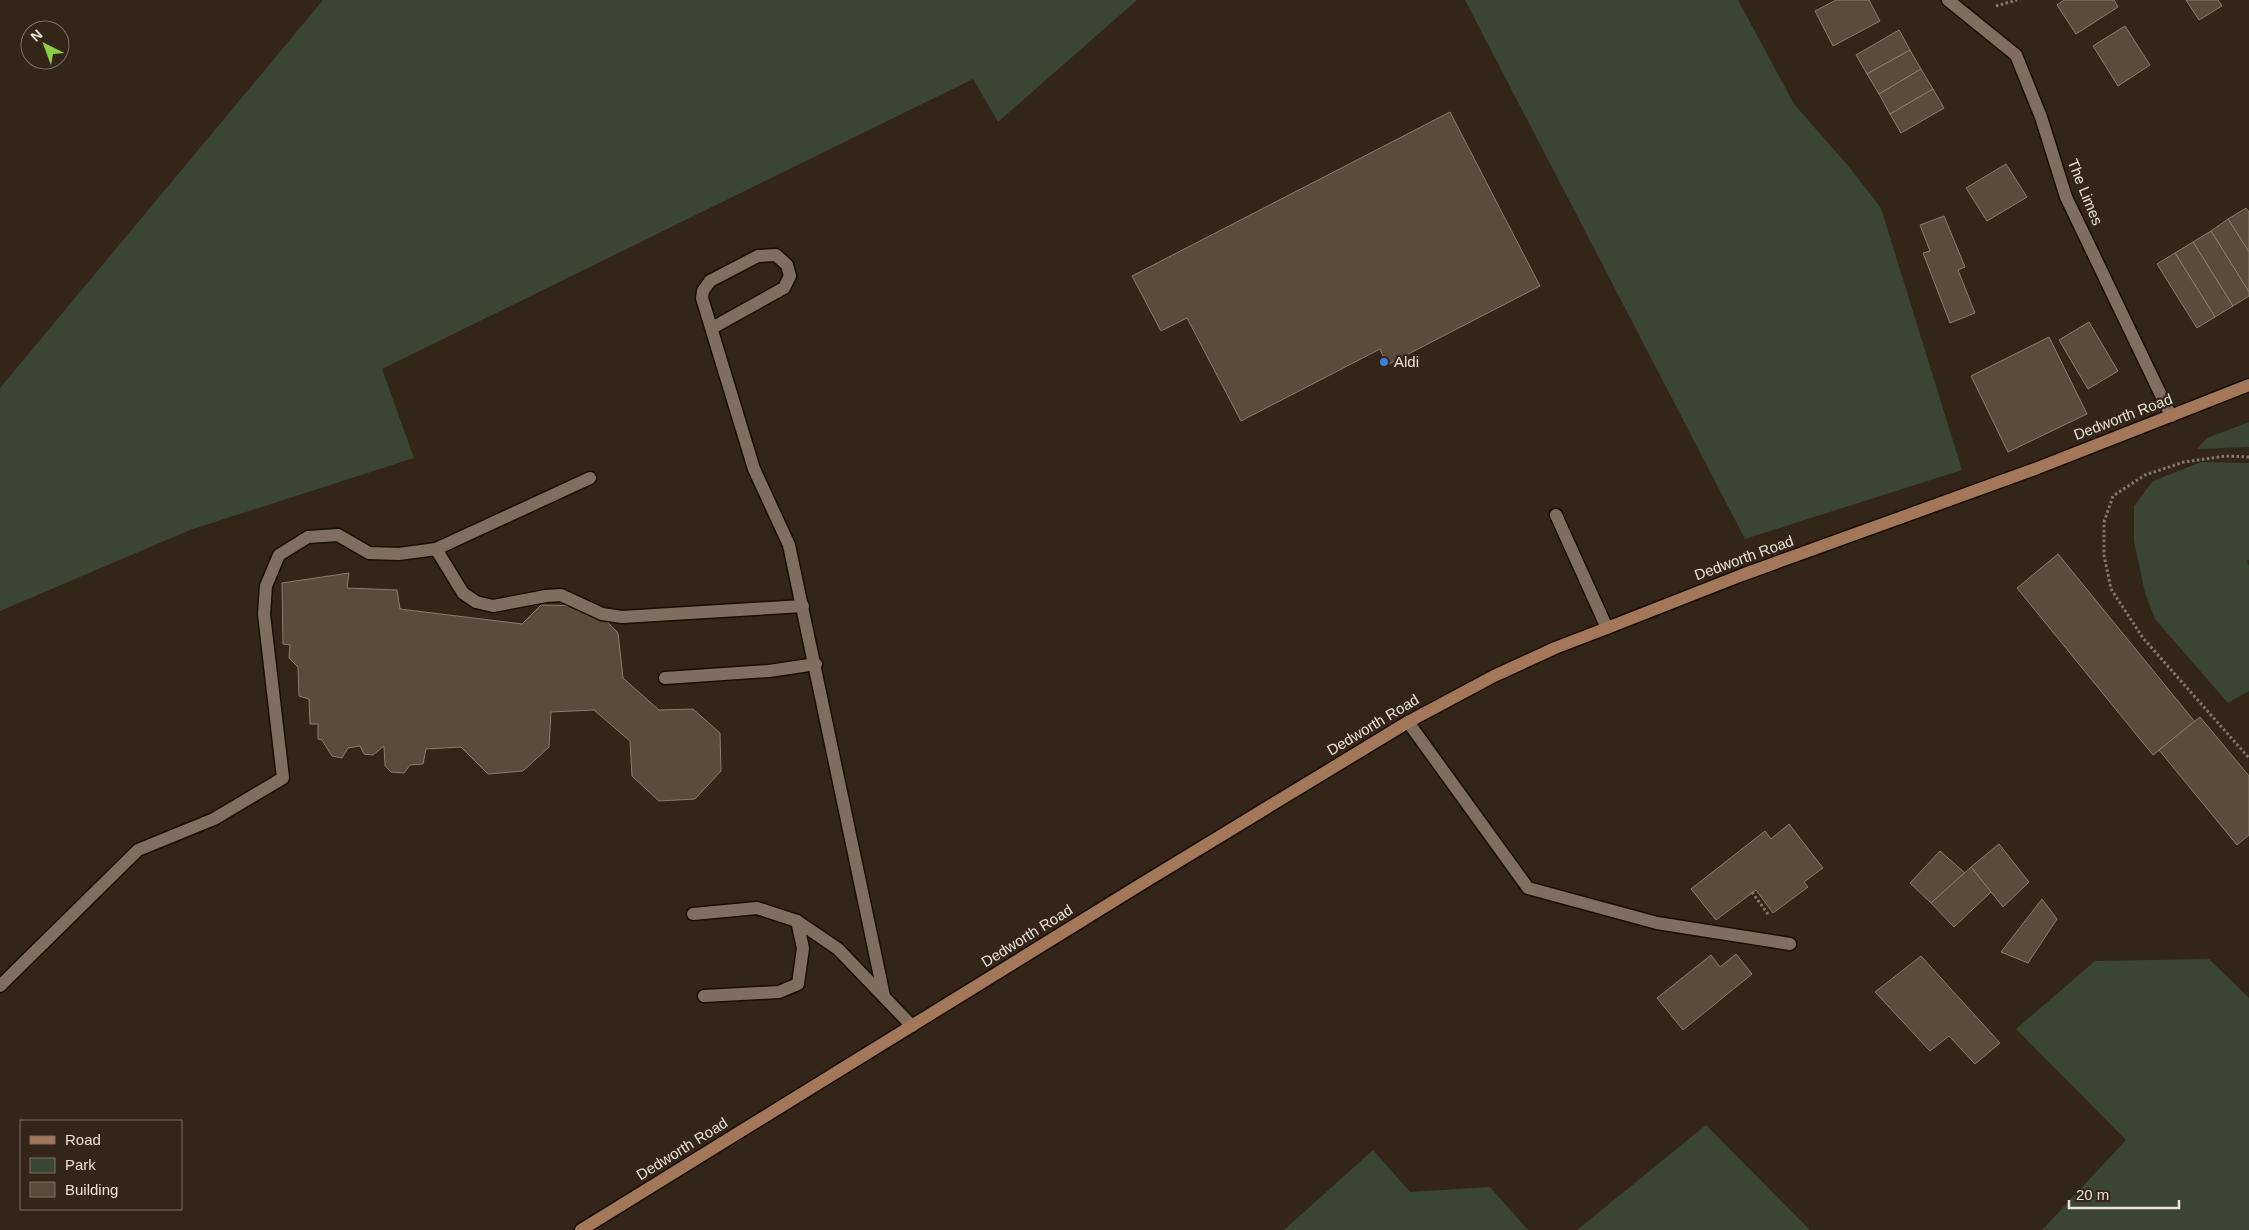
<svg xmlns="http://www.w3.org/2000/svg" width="2249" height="1230" viewBox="0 0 2249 1230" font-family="Helvetica,sans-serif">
<rect width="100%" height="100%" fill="#332517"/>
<g fill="#3a4534">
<polygon points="323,0 1137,0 998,122 973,79 382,369 414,458 190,530 0,611 0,388"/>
<polygon points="1465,0 1738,0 1794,104 1850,168 1881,208 1962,470 1745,539"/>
<polygon points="2249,422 2249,447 2197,449 2207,438"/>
<polygon points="2201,462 2249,463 2249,560 2247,561 2249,566 2249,691 2228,703 2155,619 2145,593 2134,541 2134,506 2153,481"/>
<polygon points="2209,959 2249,998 2249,1230 2042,1230 2126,1140 2016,1029 2095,961"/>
<polygon points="1706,1125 1810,1230 1577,1230"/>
<polygon points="1373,1150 1410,1192 1490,1187 1528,1230 1284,1230"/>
</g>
<g fill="#5a4b3c" stroke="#8d7c6d">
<polygon points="1836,0 1869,0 1880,21 1833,46 1815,11"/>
<polygon points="2064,0 2114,0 2118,7 2076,34 2057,5"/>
<polygon points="2186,0 2218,0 2222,6 2199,20"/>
<polygon points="2125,26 2150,65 2118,86 2093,46"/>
<polygon points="1899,30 1910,50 1867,74 1856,55"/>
<polygon points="1910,50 1921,69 1879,94 1867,74"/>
<polygon points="1921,69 1933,89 1890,114 1879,94"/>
<polygon points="1933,89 1944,108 1901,133 1890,114"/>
<polygon points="1450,112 1540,286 1387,365 1380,349 1241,421 1187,318 1161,331 1132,276"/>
<polygon points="2006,164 2027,197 1987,221 1966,188"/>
<polygon points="2246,208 2249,212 2249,252 2228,219"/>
<polygon points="1944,216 1965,267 1958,270 1975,313 1950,323 1923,253 1930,251 1920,225"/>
<polygon points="2228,219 2249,252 2249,292 2211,231"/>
<polygon points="2211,231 2249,292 2249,296 2233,306 2193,242"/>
<polygon points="2193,242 2233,306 2215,317 2175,253"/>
<polygon points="2175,253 2215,317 2197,328 2157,264"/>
<polygon points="2089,322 2118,371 2088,389 2059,340"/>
<polygon points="2049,337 2087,414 2008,452 1971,376"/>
<polygon points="2058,554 2195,722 2153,755 2017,588"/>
<polygon points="349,573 347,588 397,590 400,609 522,624 541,605 592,606 618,633 623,678 659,710 693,709 720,733 721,771 695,799 659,801 632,776 630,741 594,710 551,712 549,747 523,771 488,774 461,747 426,749 423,764 410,765 404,773 391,772 385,766 384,746 373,755 364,754 360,746 348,748 342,758 332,756 322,740 318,739 318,724 310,724 309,699 299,696 298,667 289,658 290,645 283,644 282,583"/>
<polygon points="2200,717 2249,776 2249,835 2237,845 2159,750"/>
<polygon points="1789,824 1823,868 1804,882 1808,887 1773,913 1756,890 1716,920 1691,889 1765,831 1771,839"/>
<polygon points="1999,844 2029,882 2003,907 1971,867"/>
<polygon points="1940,851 1965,873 1931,903 1910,883"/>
<polygon points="1971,867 1991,892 1954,927 1931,903"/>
<polygon points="2042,899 2057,919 2028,963 2001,952"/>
<polygon points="1736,954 1752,974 1683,1030 1657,998 1711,955 1720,967"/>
<polygon points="1921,956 2000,1043 1975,1064 1949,1036 1930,1051 1875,992"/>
</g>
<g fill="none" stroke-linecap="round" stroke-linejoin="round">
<g stroke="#1a0d03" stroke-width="15">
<g id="lane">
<polyline points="712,328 784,288 790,276 787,265 776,255 758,256 710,281 703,291 702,298 754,469 789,545 884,996"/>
<polyline points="1556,515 1607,628"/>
<polyline points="436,549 463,593 476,602 493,606 546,596 561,595 602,614 622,617 803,606"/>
<polyline points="665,678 769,671 816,664"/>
<polyline points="1408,722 1528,888 1657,923 1790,944"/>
<polyline points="693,914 757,908 797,921 838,949 912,1026"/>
<polyline points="0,986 138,850 214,819 283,778 264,614 266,586 279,555 308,537 338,535 369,553 399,554 436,549 590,478"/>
<polyline points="704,996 779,992 798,984 803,948 797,921"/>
</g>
</g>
<g stroke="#1a0d03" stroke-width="15">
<polyline id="street" points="1948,0 2016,55 2041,117 2066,197 2171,416"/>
</g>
<g stroke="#1a0d03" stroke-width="15">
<polyline id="secondary" points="581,1230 1143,883 1408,722 1494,676 1555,648 1607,628 1742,575 2035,469 2249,385"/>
</g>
<g stroke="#85786c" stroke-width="3" stroke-dasharray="2.5 2.5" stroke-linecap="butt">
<polyline points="1996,6 2017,0"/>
<polyline points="2249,457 2226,456 2184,462 2145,475 2113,496 2104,522 2104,555 2111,589 2143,638 2249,758"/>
<polyline points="1752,892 1768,914"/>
</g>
<use href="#lane" stroke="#806f60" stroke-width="12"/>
<use href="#street" stroke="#806f60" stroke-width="12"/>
<use href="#secondary" stroke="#a3785a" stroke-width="12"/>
</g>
<circle fill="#3f7fe0" stroke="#332517" stroke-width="2" cx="1384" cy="362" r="5"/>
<g text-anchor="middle" stroke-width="4.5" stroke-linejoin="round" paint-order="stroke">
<g font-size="15" fill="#ece2d9" stroke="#332517">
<text transform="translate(2085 192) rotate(68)" y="5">The Limes</text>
<text transform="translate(2123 417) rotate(-21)" y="5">Dedworth Road</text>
<text transform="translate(1744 558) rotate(-20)" y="5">Dedworth Road</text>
<text transform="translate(1373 725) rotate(-31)" y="5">Dedworth Road</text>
<text transform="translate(1027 936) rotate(-32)" y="5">Dedworth Road</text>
<text transform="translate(682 1149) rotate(-32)" y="5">Dedworth Road</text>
</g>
<g font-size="15" fill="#ece2d9" stroke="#332517" text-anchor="start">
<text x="1394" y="367">Aldi</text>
</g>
</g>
<rect x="20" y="1120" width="162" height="90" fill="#332517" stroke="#7d7165"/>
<rect x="30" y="1136" width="25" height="8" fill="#a3785a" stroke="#7d7165"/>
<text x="65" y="1145" font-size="15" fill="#ece2d9">Road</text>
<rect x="30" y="1158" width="25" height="15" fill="#3a4534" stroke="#7d7165"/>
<text x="65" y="1170" font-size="15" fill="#ece2d9">Park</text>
<rect x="30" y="1182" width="25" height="15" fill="#5a4b3c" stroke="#7d7165"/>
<text x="65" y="1195" font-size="15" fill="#ece2d9">Building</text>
<g transform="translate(45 45) rotate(318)"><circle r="24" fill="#332517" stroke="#7d7165"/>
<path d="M0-4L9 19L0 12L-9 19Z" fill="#8ece43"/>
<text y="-8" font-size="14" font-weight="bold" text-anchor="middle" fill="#ece2d9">N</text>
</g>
<path d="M2069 1200v8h110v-8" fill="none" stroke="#ece2d9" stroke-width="2.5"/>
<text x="2076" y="1200" font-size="15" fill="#ece2d9" stroke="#332517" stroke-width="4" paint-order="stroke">20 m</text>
</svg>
